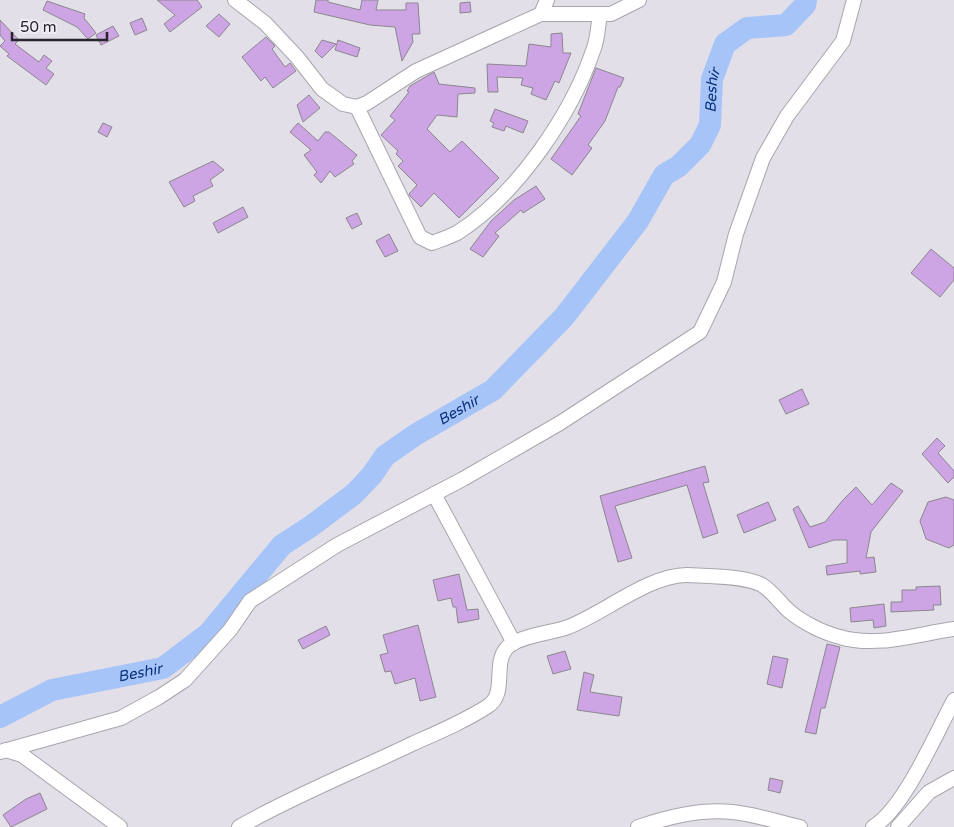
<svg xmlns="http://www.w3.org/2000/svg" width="954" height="827" viewBox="0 0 954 827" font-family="'Varela Round',sans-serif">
<rect width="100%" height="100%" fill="#e2dfe8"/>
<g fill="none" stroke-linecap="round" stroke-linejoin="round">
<path stroke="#a6c4f8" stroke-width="22" id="s1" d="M0,717L52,690L163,668L209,633L282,545L310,527L354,494L372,475L385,456L415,435L493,390L564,317L638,221L664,175L679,166L700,145L710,125L712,79L725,44L747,28L786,25L805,5L806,0"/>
</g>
<g fill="#cda4e4" stroke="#8c878e">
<polygon points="157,0 197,0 202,7 170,32 164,24 175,15"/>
<polygon points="316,0 328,0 328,2 360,10 362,0 378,0 376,10 406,10 406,3 418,3 420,34 412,34 413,42 402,61 395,27 370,25 314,12"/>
<polygon points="47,1 85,14 84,18 96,33 88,39 77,27 43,10"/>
<polygon points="470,2 471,12 460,13 460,3"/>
<polygon points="219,14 230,24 219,37 206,26"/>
<polygon points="142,18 147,30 135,35 130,23"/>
<polygon points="0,20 19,40 15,44 39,62 44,55 52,61 46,68 54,74 46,85 7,56 9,54 0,46 5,41 0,35"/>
<polygon points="113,26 119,36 101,45 96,35"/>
<polygon points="562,33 563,53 571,53 559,83 555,81 546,100 531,94 533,88 521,85 523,78 497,77 498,92 488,92 487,64 526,66 529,44 551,47 551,34"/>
<polygon points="266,37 275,46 272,49 285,67 290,63 296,71 273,88 265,77 261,81 242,57"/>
<polygon points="322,40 336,44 322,58 315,51"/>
<polygon points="338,40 360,48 357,57 335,50"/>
<polygon points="596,68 624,78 620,87 618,87 605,121 588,145 592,148 572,175 551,159 581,116 578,114"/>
<polygon points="434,72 439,84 475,88 475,93 458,94 457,117 437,115 427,129 450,152 462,141 499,178 459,218 434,193 421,207 410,196 409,194 417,185 398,166 403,161 396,154 398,151 381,135 395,120 390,116 409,92 407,91 410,86"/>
<polygon points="309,95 320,108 303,122 297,105"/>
<polygon points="495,109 528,121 523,133 506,126 504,131 492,127 494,123 490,121"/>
<polygon points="103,123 112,127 107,137 98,132"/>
<polygon points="298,123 318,141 325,132 329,132 357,155 352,161 354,164 335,177 330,171 321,183 314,175 317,172 304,155 311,150 290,132"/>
<polygon points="213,161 224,170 210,180 213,186 193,196 195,201 184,207 169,182"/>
<polygon points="536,186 545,199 523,213 521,210 495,233 499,236 483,257 470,249 491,221 514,200"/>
<polygon points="243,207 248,217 218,233 213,223"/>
<polygon points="357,213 362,224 352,229 346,218"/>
<polygon points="389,234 398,251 385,257 376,241"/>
<polygon points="931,249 954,268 954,280 940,297 911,273"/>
<polygon points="802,389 809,404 786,414 779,400"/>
<polygon points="937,438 945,446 938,453 954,471 954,477 948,483 922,454"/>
<polygon points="705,466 709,482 703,483 718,533 703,538 687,485 615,506 632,558 618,562 600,496"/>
<polygon points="891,483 903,491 871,532 866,558 874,557 876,572 860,574 860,571 827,575 826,566 847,563 847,540 834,540 809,548 793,509 798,506 810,527 825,522 842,501 856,487 872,505"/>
<polygon points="946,497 954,500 954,545 949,548 926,539 920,521 928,502"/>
<polygon points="768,502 776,520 744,533 737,515"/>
<polygon points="459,574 467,610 478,609 479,619 458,623 456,607 453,607 451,598 438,601 433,580"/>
<polygon points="940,586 941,605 933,605 934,610 891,612 891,602 902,602 902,590 916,590 916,587"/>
<polygon points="884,604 886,626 874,628 873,620 851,622 850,608"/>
<polygon points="418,625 436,697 420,701 415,678 395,684 391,671 385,672 380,655 388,653 383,635"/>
<polygon points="326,626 330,635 303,649 298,640"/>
<polygon points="827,644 840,647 825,708 821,708 816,734 805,732"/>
<polygon points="565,651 571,669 553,674 547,656"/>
<polygon points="773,656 788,659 782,688 767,684"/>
<polygon points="584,672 594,675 590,692 622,697 619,716 577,710"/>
<polygon points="770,778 783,781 780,793 768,790"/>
<polygon points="40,793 47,809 11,827 3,815 26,799"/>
</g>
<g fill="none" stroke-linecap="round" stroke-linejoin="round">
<g stroke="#a8a5ad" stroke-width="16">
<g id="minor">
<polyline points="235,0 265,23 297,57 322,89 343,104 357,107 367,103 416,71 541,14 547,0"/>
<polyline points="541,14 611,14 639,0"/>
<path d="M357,107L420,237L432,243C440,240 449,237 457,233C517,195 572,114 594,48C598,37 598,25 600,14"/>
<polyline points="434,494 514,643"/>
<polyline points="6,750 22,755 120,827"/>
<polyline points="0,752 121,718 159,697 185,680 230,630 250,601 337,545 463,479 560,423 700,332 724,282 736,234 763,158 787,116 843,41 854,0"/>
<path d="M239,827C295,795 356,771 414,743C439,732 465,721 488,706C507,694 493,664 506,649C515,636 553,633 568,627C603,614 650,574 688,575C707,576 746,576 762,585C772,591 780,603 789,611C802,622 823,633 840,637C876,648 917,634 954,629"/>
<path d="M638,827C668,817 699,809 732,812C754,814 778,822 800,827"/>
<path d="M873,827C904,809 936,733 954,700"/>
<polyline points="898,827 929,792 954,778"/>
</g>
</g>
<use href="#minor" stroke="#fff" stroke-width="14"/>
</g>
<g text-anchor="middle" stroke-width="4" stroke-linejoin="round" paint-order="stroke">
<g font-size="15" font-style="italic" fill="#0c347c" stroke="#f0ecf5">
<text dy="5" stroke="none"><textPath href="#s1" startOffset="988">Beshir</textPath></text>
<text dy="5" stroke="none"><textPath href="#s1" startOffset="568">Beshir</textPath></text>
<text dy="5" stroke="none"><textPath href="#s1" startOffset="148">Beshir</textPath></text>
</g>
</g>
<path d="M12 32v8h95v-8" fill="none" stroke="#272629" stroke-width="2.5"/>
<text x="20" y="32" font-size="15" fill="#272629" stroke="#f0ecf5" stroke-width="4" paint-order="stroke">50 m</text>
</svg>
